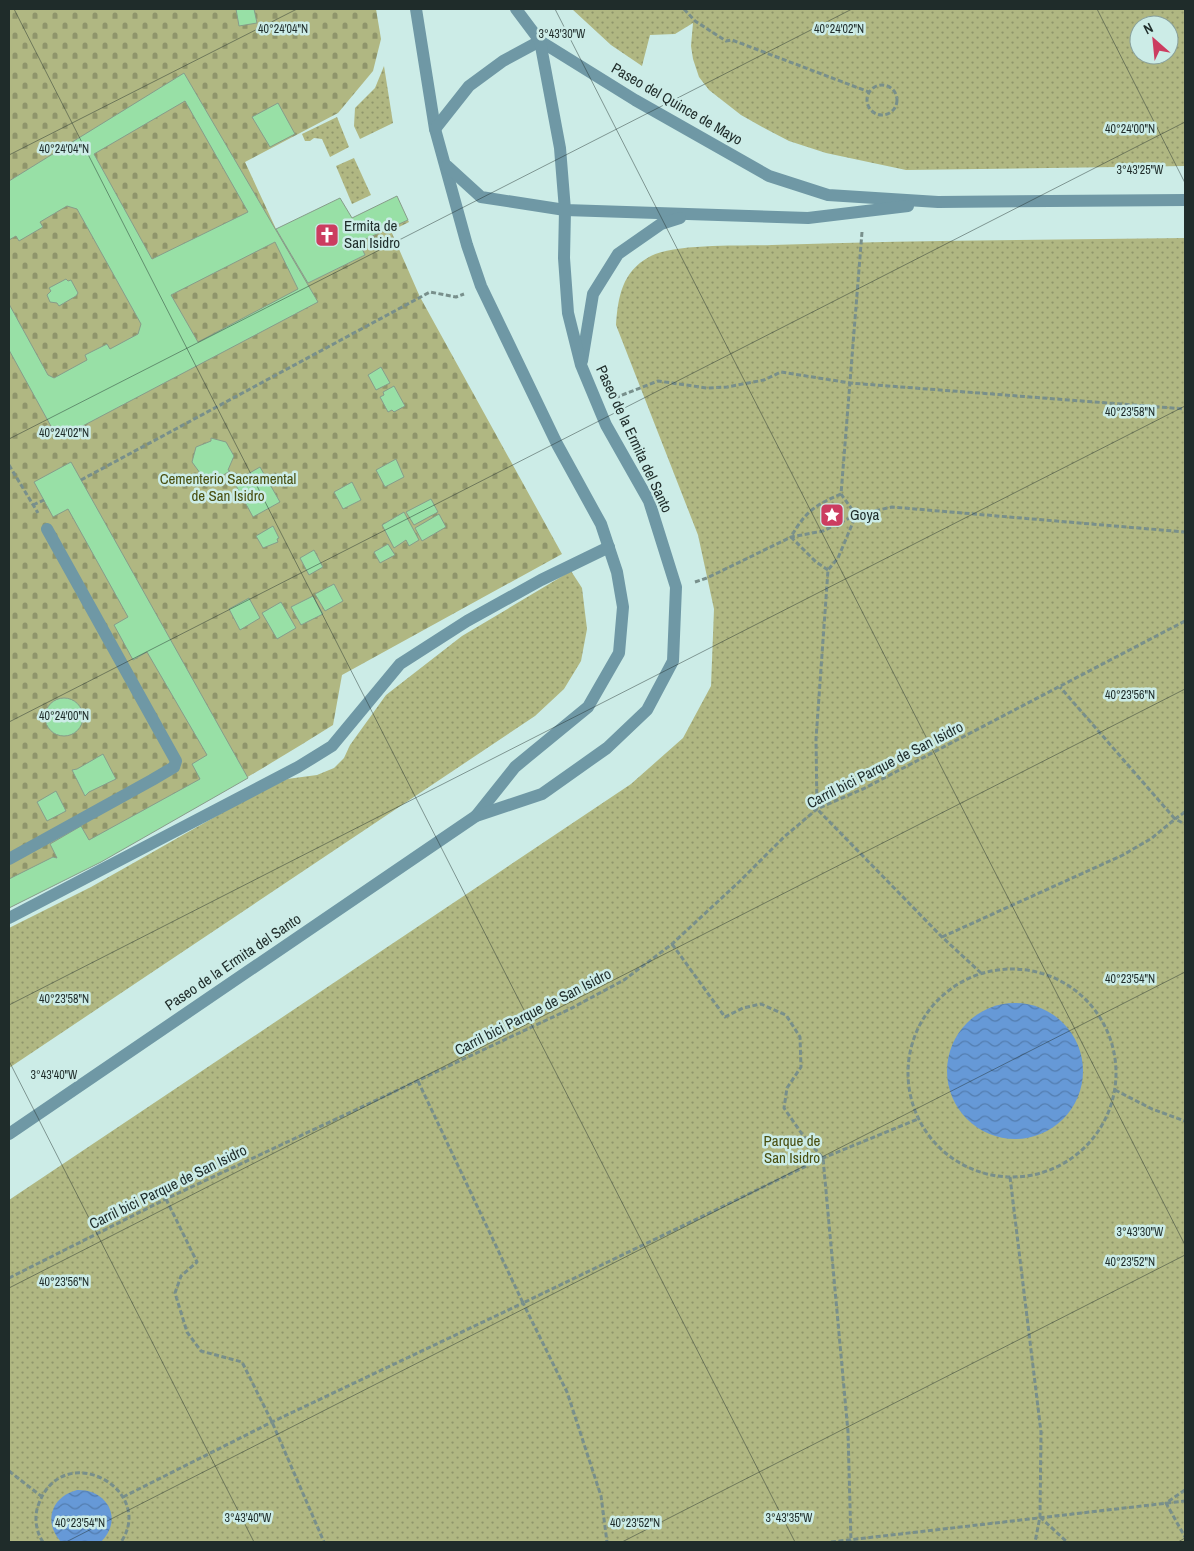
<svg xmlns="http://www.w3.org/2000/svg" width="1194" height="1551" viewBox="0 0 1194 1551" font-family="'Archivo Narrow',sans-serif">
<defs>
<pattern id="cemetery-stones" width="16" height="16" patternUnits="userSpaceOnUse" patternTransform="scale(1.25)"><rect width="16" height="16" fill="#b0b782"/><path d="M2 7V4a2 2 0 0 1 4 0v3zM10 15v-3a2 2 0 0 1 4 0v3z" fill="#8f956b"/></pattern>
<pattern id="park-dots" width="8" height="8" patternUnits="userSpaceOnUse" patternTransform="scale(1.25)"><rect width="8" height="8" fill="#b0b782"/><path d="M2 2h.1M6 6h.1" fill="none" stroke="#8f956b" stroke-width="1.8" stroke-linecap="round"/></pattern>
<pattern id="water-waves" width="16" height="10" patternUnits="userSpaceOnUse" patternTransform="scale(1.25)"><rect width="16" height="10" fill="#6699d7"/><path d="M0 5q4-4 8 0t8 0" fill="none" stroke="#537daf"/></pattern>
</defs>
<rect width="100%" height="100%" fill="#ccece7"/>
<path fill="url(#cemetery-stones)" d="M9,9H376L381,39L373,71L338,113L245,162L276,229L308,283L365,255L359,242L408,220L409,222L391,231L420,297L562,554L342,675L333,725C227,791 120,853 9,908Z"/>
<g fill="url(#park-dots)" fill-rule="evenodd">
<path d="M572,9H1185V166L906,170L826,153L789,141L766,129L741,115L709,90L699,77L693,59L691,46L693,23L675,34L650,35L642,66L611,45ZM1139,25H1169V55H1139Z"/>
<polygon points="384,66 393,123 360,139 354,126 355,108 375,88"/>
<polygon points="337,117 349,147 330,157 322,139 314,138 310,141 305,141 302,134"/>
<polygon points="354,158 371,195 352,204 336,166"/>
<path d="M1185,238V1542H9V1200L631,784L683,738L711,686L714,609L698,535L616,325C618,297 622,272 649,257C672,243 744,246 772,245C910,240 1048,240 1185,238Z"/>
<polygon points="571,571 582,588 587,629 581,661 564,689 535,716 9,1068 9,928 91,887 250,797 287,779 317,775 334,768 344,758 350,745 386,695 462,636"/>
</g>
<g fill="url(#water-waves)">
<circle cx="1015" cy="1071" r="68"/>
<path d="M77,1490C107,1489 124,1519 101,1542H61C43,1522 51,1497 77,1490Z"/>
</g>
<g fill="#98e0a6" stroke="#879c8a" fill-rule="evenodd">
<polygon points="236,9 254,9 257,23 239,26"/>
<path d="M184,73L318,302L58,439L9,350V304L48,375L54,378L87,360L85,355L107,344L110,349L138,334L141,324L77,209L67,206L40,222L43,227L19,241L16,236L9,240V181ZM185,101L248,212L152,259L94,154ZM275,242L298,289L198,342L171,295Z"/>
<polygon points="278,103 295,134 270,147 252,117"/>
<polygon points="397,196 408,220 359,242 365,255 308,283 276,229 340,198 352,218"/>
<polygon points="66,279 68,281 71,280 78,293 76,296 59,306 57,303 50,302 47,295 51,291 49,288"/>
<polygon points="381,367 390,383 376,390 368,375"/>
<polygon points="394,386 405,406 394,412 392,410 388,412 380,397 384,395 383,392"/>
<polygon points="211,438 226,442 234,456 228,470 230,471 217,479 199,475 200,473 192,462 196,447 211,441"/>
<polygon points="396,459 404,477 385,487 376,470"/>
<polygon points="71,462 248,778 101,862 9,908 9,879 53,857 57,858 50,844 81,826 89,840 200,779 192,764 207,755 147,652 133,660 114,625 128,617 68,509 53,517 34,482"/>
<polygon points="260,467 280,502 253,517 234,482"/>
<polygon points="352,482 361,500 343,509 334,492"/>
<polygon points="431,499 438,512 414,525 406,512"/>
<polygon points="404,512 419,540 409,546 406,540 394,548 382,525"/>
<polygon points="439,514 446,527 422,541 415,528"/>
<polygon points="273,526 279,538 277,539 278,542 263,548 256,536"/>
<polygon points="388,544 395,555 380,563 374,552"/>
<polygon points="314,550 323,567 309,575 300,558"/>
<polygon points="334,584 343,601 325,611 315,594"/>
<polygon points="313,596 323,614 301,625 291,607"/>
<polygon points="249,598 260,618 240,630 229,609"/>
<polygon points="281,602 296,628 277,639 262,613"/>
<circle cx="64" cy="717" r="19"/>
<polygon points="103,754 116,779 89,792 85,796 72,770 77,769"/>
<polygon points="56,791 66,811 47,821 37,802"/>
</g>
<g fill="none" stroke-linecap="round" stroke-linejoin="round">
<g stroke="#788f8b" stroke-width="3" stroke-dasharray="5 2.5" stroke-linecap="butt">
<polyline points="684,9 695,21 726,41 732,40 869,92"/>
<circle cx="882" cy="100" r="15"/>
<polyline points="862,232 841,494 856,515 838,558 828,570 816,739 817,809 942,937 981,973"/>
<polyline points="616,395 617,397 658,381 707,388 727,387 764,380 781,372 850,383 1185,409"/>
<polyline points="9,465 38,513"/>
<polyline points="81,480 430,292 456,297 464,294"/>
<polyline points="33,505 44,500"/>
<path d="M828,570L816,562L791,537C805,512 815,505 841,494"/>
<polyline points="695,582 707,578 791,537 823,531 856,515 892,507 1185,532"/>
<polyline points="1185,812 1175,819 1185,824"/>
<polyline points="942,937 1123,855 1152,838 1175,819 1060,687"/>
<polyline points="672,944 725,1017 743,1008 761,1004 786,1015 800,1037 801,1067 787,1088 784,1108 802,1134 823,1158 848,1432 851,1542"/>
<circle cx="1012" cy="1073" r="104"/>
<polyline points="418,1081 523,1303 823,1158 918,1119"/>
<polyline points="1115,1090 1152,1109 1185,1121"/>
<polyline points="1010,1177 1041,1432 1040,1517 1035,1542"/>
<polyline points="166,1199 197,1262 181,1276 175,1293 187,1332 201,1351 242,1362 272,1422 324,1542"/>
<polyline points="9,1278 166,1199 570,1009 624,980 672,944 740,881 784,837 817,809 863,789 1185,621"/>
<polyline points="9,1471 41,1496"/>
<polyline points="1185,1490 1166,1503 1185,1537"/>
<polyline points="123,1497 272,1422 523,1303 567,1392 601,1496 607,1542"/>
<polyline points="1040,1517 1067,1542"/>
<path d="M43,1542C36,1532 34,1517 38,1506C61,1437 157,1489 121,1542"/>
<polyline points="831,1542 1185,1501"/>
</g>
<g stroke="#6f98a5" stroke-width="12">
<polyline points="416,9 435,129 467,245 481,286 557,444 601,524 617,572 623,607 619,653 588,707 515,767 476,816"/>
<polyline points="540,41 635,100 769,176 828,195 938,202 1185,200"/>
<polyline points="435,129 469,86 503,61 540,41"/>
<polyline points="447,166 481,197 565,210 808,218 908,206"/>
<polyline points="582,361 593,294 618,254 661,224 680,218"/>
<polyline points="9,859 152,780 174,767 176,761 47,529"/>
<polyline points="9,918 298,767 332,746 400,664 467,621 541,580 609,547"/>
<polyline points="9,1134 476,816 542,794 607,748 647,710 673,661 676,587 649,501 606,425 581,365 568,313 564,258 565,210 560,148 540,41 516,9"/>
</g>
</g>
<path fill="none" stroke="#1f2c2a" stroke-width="1" stroke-opacity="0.45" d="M14,9L795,1542M555,9L1185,1245M1097,9L1185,183M9,155L297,9M9,439L852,9M9,722L1185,122M9,1005L1185,406M9,1061L254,1542M9,1288L1185,689M66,1542L1185,972M622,1542L1185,1255M1178,1542L1185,1538"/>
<defs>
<g id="church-square" transform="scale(1.25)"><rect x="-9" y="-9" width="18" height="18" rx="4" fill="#cc3c60" stroke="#ccece7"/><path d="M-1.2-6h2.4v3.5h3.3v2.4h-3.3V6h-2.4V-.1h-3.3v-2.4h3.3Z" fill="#fff"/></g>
<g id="sight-square" transform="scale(1.25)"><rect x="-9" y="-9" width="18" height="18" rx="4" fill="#cc3c60" stroke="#ccece7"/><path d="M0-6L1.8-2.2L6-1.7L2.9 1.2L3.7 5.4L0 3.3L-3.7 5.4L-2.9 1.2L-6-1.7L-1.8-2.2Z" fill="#fff"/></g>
</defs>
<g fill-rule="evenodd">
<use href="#church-square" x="327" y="235"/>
<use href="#sight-square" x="832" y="515"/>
</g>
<g text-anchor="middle" stroke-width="5" stroke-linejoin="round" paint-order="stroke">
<g font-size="15" fill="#1f2c2a" stroke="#ccece7">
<text transform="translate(677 104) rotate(30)" y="5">Paseo del Quince de Mayo</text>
<text transform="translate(634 439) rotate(65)" y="5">Paseo de la Ermita del Santo</text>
<text transform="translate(885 765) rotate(-27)" y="5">Carril bici Parque de San Isidro</text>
<text transform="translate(233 962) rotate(-34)" y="5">Paseo de la Ermita del Santo</text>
<text transform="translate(533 1012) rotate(-27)" y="5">Carril bici Parque de San Isidro</text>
<text transform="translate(168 1187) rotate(-26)" y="5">Carril bici Parque de San Isidro</text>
</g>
<g font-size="15" fill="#1f2c2a" stroke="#ccece7" text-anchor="start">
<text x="344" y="231">Ermita de<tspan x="344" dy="17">San Isidro</tspan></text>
<text x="850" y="520">Goya</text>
</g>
<g font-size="15" fill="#484e0f" stroke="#ccece7">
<text x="228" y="484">Cementerio Sacramental<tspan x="228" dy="17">de San Isidro</tspan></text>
<text x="792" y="1146">Parque de<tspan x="792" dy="17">San Isidro</tspan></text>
</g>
</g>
<g font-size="12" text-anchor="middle" fill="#1f2c2a" stroke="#ccece7" stroke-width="5" stroke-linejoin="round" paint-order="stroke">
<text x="283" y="33">40°24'04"N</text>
<text x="839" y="33">40°24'02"N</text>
<text x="562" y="38">3°43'30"W</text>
<text x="1130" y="133">40°24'00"N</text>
<text x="64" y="153">40°24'04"N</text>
<text x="1140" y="174">3°43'25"W</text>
<text x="1130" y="416">40°23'58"N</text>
<text x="64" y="437">40°24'02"N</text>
<text x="1130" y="699">40°23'56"N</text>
<text x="64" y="720">40°24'00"N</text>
<text x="1130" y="983">40°23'54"N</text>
<text x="64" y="1003">40°23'58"N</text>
<text x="54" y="1079">3°43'40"W</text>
<text x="1140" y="1236">3°43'30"W</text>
<text x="1130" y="1266">40°23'52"N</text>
<text x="64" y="1286">40°23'56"N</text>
<text x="248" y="1522">3°43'40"W</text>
<text x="789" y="1522">3°43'35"W</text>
<text x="80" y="1527">40°23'54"N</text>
<text x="635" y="1527">40°23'52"N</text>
</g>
<rect width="1194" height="1551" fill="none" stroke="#1f2c2a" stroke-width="20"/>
<g transform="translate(1154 40) rotate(333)"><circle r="24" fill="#ccece7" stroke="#879f9b"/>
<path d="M0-4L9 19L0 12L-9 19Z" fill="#cc3c60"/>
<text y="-8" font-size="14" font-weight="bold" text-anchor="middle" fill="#1f2c2a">N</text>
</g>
</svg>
